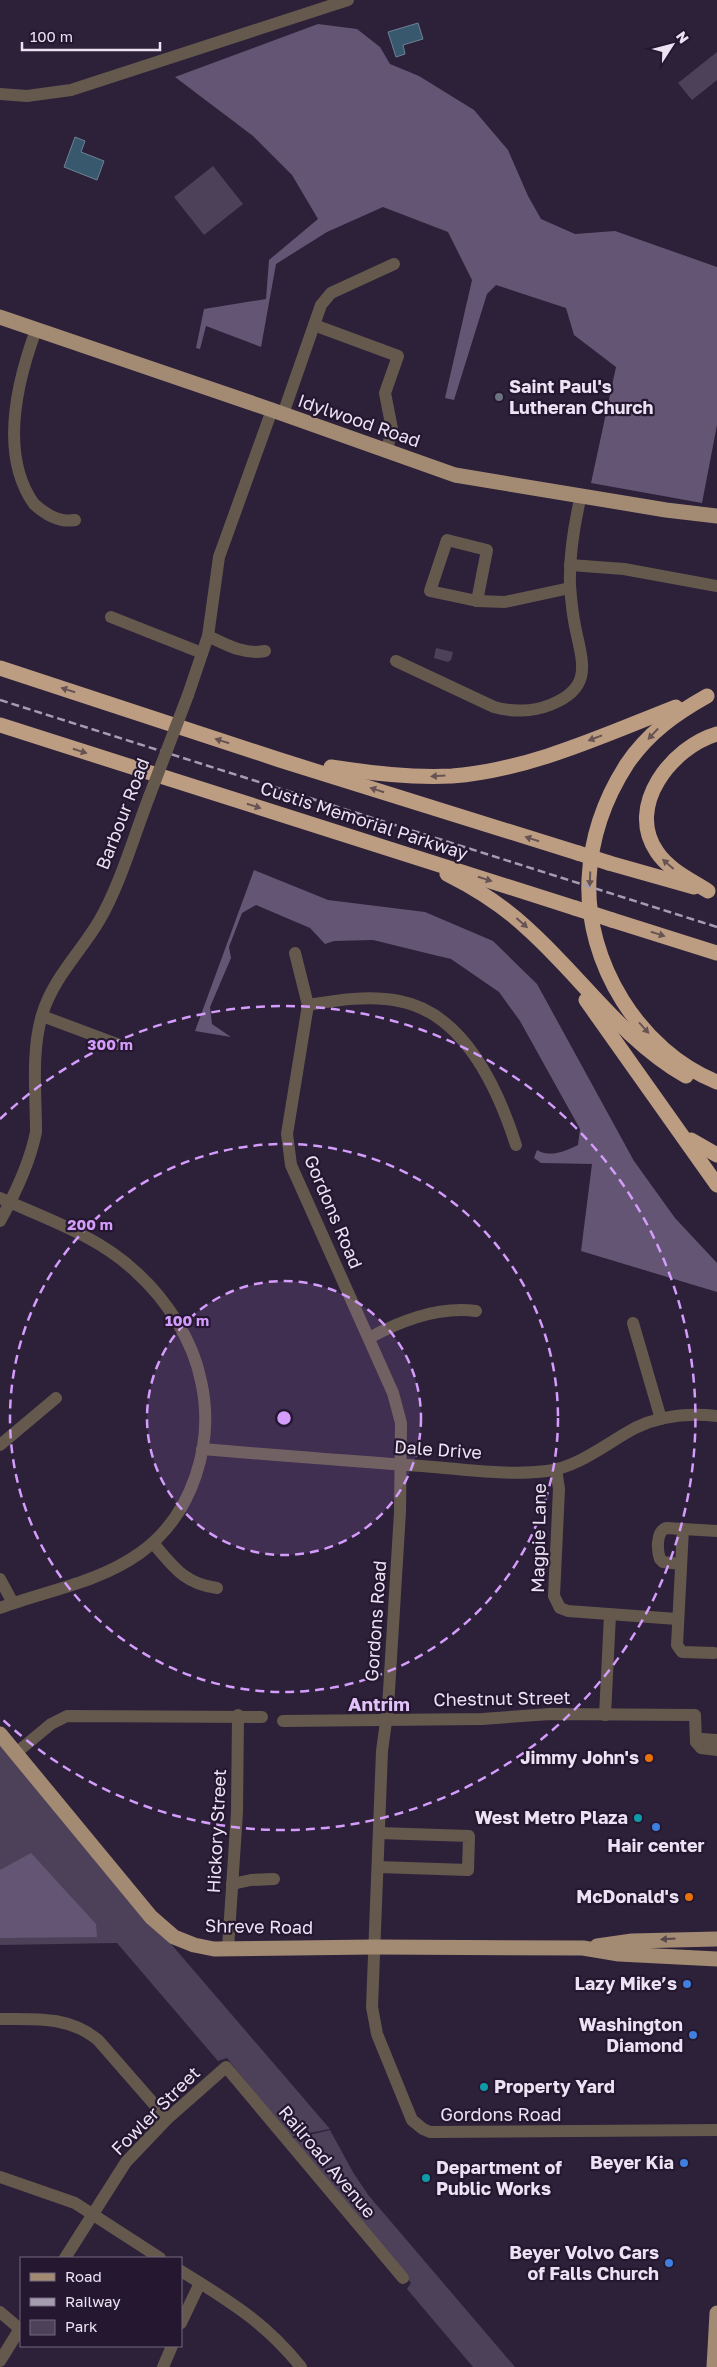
<svg xmlns="http://www.w3.org/2000/svg" width="717" height="2367" viewBox="0 0 717 2367" font-family="'Golos Text',sans-serif">
<rect width="100%" height="100%" fill="#2d2039"/>
<g fill="#4d415a">
<polygon points="717,52 717,80 692,100 678,83"/>
<polygon points="213,166 243,204 204,235 174,197"/>
<polygon points="436,648 453,652 451,660 448,662 434,658"/>
<polygon points="0,1745 330,2129 290,2137 227,2058 218,2061 117,1943 0,1945"/>
<polygon points="330,2130 354,2174 369,2196 515,2367 473,2367 407,2289 411,2283 291,2139"/>
</g>
<g fill="#655575">
<polygon points="318,24 357,29 380,47 390,64 419,76 474,110 508,150 528,196 541,219 575,234 615,231 717,267 717,425 702,503 591,483 616,367 574,335 566,308 496,285 487,294 454,400 445,398 472,280 448,232 383,207 327,232 276,264 261,347 206,326 200,349 196,348 204,309 266,299 269,260 318,219 292,175 253,136 175,77"/>
<path d="M254,870L328,900L425,912L493,941L537,984L634,1161L675,1218L717,1263V1292L581,1251L592,1164L541,1163L534,1158L537,1150C550,1158 566,1151 578,1145L580,1129L520,1021L499,992L451,959L430,954L373,940L334,941L325,944L310,928L256,905L242,913L229,947L231,958L210,1007L212,1024L231,1037L195,1031Z"/>
<polygon points="31,1853 96,1924 97,1937 0,1938 0,1870"/>
</g>
<g fill="#38586e" stroke="#6e8296">
<polygon points="418,23 423,39 403,45 405,54 396,57 388,32"/>
<polygon points="75,137 85,141 81,152 104,161 97,180 64,167"/>
</g>
<g fill="none" stroke-linecap="round" stroke-linejoin="round">
<g stroke="#65594e" stroke-width="12">
<polyline points="0,94 27,96 71,90 348,0"/>
<polyline points="314,325 398,356 385,393 392,429 387,450"/>
<path d="M36,330C15,387 0,456 34,504C46,515 59,523 75,520"/>
<polyline points="283,414 321,305 331,293 394,264"/>
<polygon points="447,540 487,550 477,601 430,591"/>
<polyline points="570,565 624,569 717,586"/>
<polyline points="477,601 505,602 570,588"/>
<polyline points="111,617 202,653"/>
<path d="M208,636C227,645 244,655 265,651"/>
<path d="M396,661L494,707C511,712 532,712 550,705C591,689 584,666 576,631C573,617 571,600 570,585C569,554 574,525 581,495"/>
<polyline points="188,695 208,636 219,557 272,410"/>
<polyline points="295,953 308,1005 287,1134 291,1165 393,1393 401,1423 400,1512 388,1707 382,1751 372,2007 377,2034 412,2120 423,2129 430,2132 717,2130"/>
<path d="M308,1005C337,1000 370,995 399,1001C464,1013 498,1089 516,1145"/>
<polyline points="42,1016 117,1044"/>
<path d="M0,1198C47,1219 98,1236 136,1272C166,1299 193,1340 201,1381C215,1443 193,1515 140,1553C98,1583 48,1590 0,1608"/>
<path d="M0,1221C15,1194 30,1162 36,1132C36,1094 31,1052 42,1015C53,978 80,953 99,921C120,885 134,836 149,797"/>
<polyline points="633,1323 661,1419"/>
<path d="M369,1338C400,1321 440,1306 476,1311"/>
<polyline points="0,1445 56,1398"/>
<path d="M202,1449C275,1455 348,1461 422,1466C462,1469 506,1476 547,1471C579,1467 607,1443 635,1428C660,1416 690,1413 717,1416"/>
<polyline points="556,1469 559,1489 554,1596 560,1608 568,1611 677,1619"/>
<polyline points="683,1529 677,1645 682,1652 714,1653"/>
<path d="M153,1543C173,1566 184,1584 217,1588"/>
<path d="M681,1564L663,1562L660,1559C657,1550 656,1532 666,1528L717,1531"/>
<polyline points="0,1579 13,1603"/>
<polyline points="605,1715 610,1615"/>
<polyline points="283,1721 482,1719 550,1714 695,1715 696,1742 701,1748 717,1750"/>
<polyline points="696,1742 702,1739 717,1740"/>
<polyline points="16,1753 51,1724 67,1716 262,1717"/>
<polyline points="378,1867 468,1870 469,1836 379,1833"/>
<polyline points="232,1884 251,1880 274,1879"/>
<polyline points="228,1948 237,1812 238,1715"/>
<path d="M0,2019C36,2019 69,2016 98,2040L167,2119"/>
<polyline points="0,2177 75,2203 160,2258"/>
<polyline points="65,2258 126,2162 167,2119 226,2067 403,2278"/>
<path d="M181,2271C229,2301 265,2322 301,2367"/>
<polyline points="0,2312 20,2329"/>
<polyline points="181,2323 200,2283"/>
<polyline points="0,2361 21,2327"/>
<polyline points="163,2367 172,2346"/>
</g>
<g stroke="#a38a73" stroke-width="15">
<polyline points="0,317 272,410 455,475 666,510 717,516"/>
<polyline points="0,1734 151,1917 174,1937 194,1945 214,1949 374,1947 583,1948 619,1954 717,1959"/>
<polyline points="597,1946 632,1941 717,1939"/>
<polyline points="714,2367 717,2313"/>
</g>
<g stroke="#bc9d81" stroke-width="15">
<polyline points="0,668 280,760 578,853"/>
<path d="M707,696C675,714 648,733 627,764C605,798 591,838 589,879C585,962 639,1051 717,1082"/>
<polyline points="0,725 575,908"/>
<path d="M331,767C371,773 411,778 452,776C530,770 604,735 676,707"/>
<polyline points="609,863 694,887"/>
<path d="M447,874C477,889 505,907 529,930C582,978 623,1040 686,1076"/>
<path d="M708,891C691,880 669,870 657,852C625,806 672,747 717,734"/>
<polyline points="612,920 717,953"/>
<polyline points="586,1000 717,1185"/>
<polyline points="691,1140 717,1155"/>
</g>
<polyline stroke="#a69cb0" stroke-width="2.5" stroke-dasharray="8 4" stroke-linecap="butt" points="0,700 717,927"/>
<polyline stroke="#65594e" stroke-width="12" points="149,797 188,695"/>
<g stroke="#bc9d81" stroke-width="15">
<polyline points="578,853 609,863"/>
<polyline points="575,908 612,920"/>
</g>
</g>
<defs><path id="oneway-solid" d="M-6-.8H1V-3.2L6.5 0L1 3.2V.8H-6Z" transform="scale(1.25)"/></defs>
<g fill="#685354">
<use href="#oneway-solid" transform="translate(68 690) rotate(-162)"/>
<use href="#oneway-solid" transform="translate(653 734) rotate(133)"/>
<use href="#oneway-solid" transform="translate(595 738) rotate(159)"/>
<use href="#oneway-solid" transform="translate(222 741) rotate(-162)"/>
<use href="#oneway-solid" transform="translate(80 751) rotate(18)"/>
<use href="#oneway-solid" transform="translate(438 776) rotate(177)"/>
<use href="#oneway-solid" transform="translate(377 790) rotate(-162)"/>
<use href="#oneway-solid" transform="translate(254 806) rotate(18)"/>
<use href="#oneway-solid" transform="translate(532 839) rotate(-162)"/>
<use href="#oneway-solid" transform="translate(668 864) rotate(-139)"/>
<use href="#oneway-solid" transform="translate(485 879) rotate(18)"/>
<use href="#oneway-solid" transform="translate(590 879) rotate(92)"/>
<use href="#oneway-solid" transform="translate(522 923) rotate(41)"/>
<use href="#oneway-solid" transform="translate(658 934) rotate(17)"/>
<use href="#oneway-solid" transform="translate(644 1028) rotate(48)"/>
</g>
<use fill="#57454a" href="#oneway-solid" transform="translate(668 1939) rotate(177)"/>
<circle cx="284" cy="1418" r="137" fill="#d49cfb" fill-opacity=".12"/>
<g fill="none" stroke="#d49cfb" stroke-width="2.5" stroke-dasharray="9 6">
<circle cx="284" cy="1418" r="137"/>
<circle cx="284" cy="1418" r="274"/>
<path d="M0 1119A412 412 0 1 1 0 1717"/>
</g>
<circle fill="#6b7280" stroke="#24172f" stroke-width="2" cx="499" cy="397" r="5"/>
<g fill="#e8710a" stroke="#24172f" stroke-width="2">
<circle cx="649" cy="1758" r="5"/>
<circle cx="689" cy="1897" r="5"/>
</g>
<g fill="#0f9aa8" stroke="#24172f" stroke-width="2">
<circle cx="638" cy="1818" r="5"/>
<circle cx="484" cy="2087" r="5"/>
<circle cx="426" cy="2178" r="5"/>
</g>
<g fill="#3f7fe0" stroke="#24172f" stroke-width="2">
<circle cx="656" cy="1827" r="5"/>
<circle cx="687" cy="1984" r="5"/>
<circle cx="693" cy="2035" r="5"/>
<circle cx="684" cy="2163" r="5"/>
<circle cx="669" cy="2263" r="5"/>
</g>
<g text-anchor="middle" stroke-width="4.5" stroke-linejoin="round" paint-order="stroke">
<g font-size="18" font-weight="bold" fill="#ebe3f4" stroke="#24172f" text-anchor="end">
<text x="509" y="393" text-anchor="start">Saint Paul's<tspan x="509" dy="21">Lutheran Church</tspan></text>
<text x="639" y="1764">Jimmy John's</text>
<text x="628" y="1824">West Metro Plaza</text>
<text x="656" y="1852" text-anchor="middle">Hair center</text>
<text x="679" y="1903">McDonald's</text>
<text x="677" y="1990">Lazy Mike’s</text>
<text x="683" y="2031">Washington<tspan x="683" dy="21">Diamond</tspan></text>
<text x="494" y="2093" text-anchor="start">Property Yard</text>
<text x="674" y="2169">Beyer Kia</text>
<text x="436" y="2174" text-anchor="start">Department of<tspan x="436" dy="21">Public Works</tspan></text>
<text x="659" y="2259">Beyer Volvo Cars<tspan x="659" dy="21">of Falls Church</tspan></text>
</g>
<g font-size="18" fill="#ebe3f4" stroke="#24172f">
<text transform="translate(359 421) rotate(19)" y="6">Idylwood Road</text>
<text transform="translate(123 814) rotate(-69)" y="6">Barbour Road</text>
<text transform="translate(364 821) rotate(18)" y="6">Custis Memorial Parkway</text>
<text transform="translate(333 1212) rotate(67)" y="6">Gordons Road</text>
<text transform="translate(438 1450) rotate(4)" y="6">Dale Drive</text>
<text transform="translate(539 1538) rotate(-89)" y="6">Magpie Lane</text>
<text transform="translate(376 1621) rotate(-86)" y="6">Gordons Road</text>
<text transform="translate(502 1699) rotate(-1)" y="6">Chestnut Street</text>
<text transform="translate(217 1831) rotate(-87)" y="6">Hickory Street</text>
<text transform="translate(259 1927) rotate(1)" y="6">Shreve Road</text>
<text transform="translate(156 2111) rotate(-45)" y="6">Fowler Street</text>
<text x="501" y="2121">Gordons Road</text>
<text transform="translate(327 2162) rotate(50)" y="6">Railroad Avenue</text>
</g>
<g font-size="19" font-weight="bold" fill="#e2c3f9" stroke="#24172f">
<text x="379" y="1711">Antrim</text>
</g>
</g>
<circle cx="284" cy="1418" r="8" fill="#d49cfb" stroke="#24172f" stroke-width="2.5"/>
<g font-size="15" text-anchor="middle" font-weight="bold" fill="#d49cfb" stroke="#24172f" stroke-width="4.5" stroke-linejoin="round" paint-order="stroke">
<text x="110" y="1050">300 m</text>
<text x="90" y="1230">200 m</text>
<text x="187" y="1326">100 m</text>
</g>
<rect x="20" y="2257" width="162" height="90" fill="#24172f" stroke="#74697e"/>
<rect x="30" y="2273" width="25" height="8" fill="#a38a73" stroke="#74697e"/>
<text x="65" y="2282" font-size="15" fill="#ebe3f4">Road</text>
<rect x="30" y="2298" width="25" height="8" fill="#a69cb0" stroke="#74697e"/>
<text x="65" y="2307" font-size="15" fill="#ebe3f4">Railway</text>
<rect x="30" y="2320" width="25" height="15" fill="#4d415a" stroke="#74697e"/>
<text x="65" y="2332" font-size="15" fill="#ebe3f4">Park</text>
<g transform="translate(672 45) rotate(54)" stroke="#24172f" stroke-width="4" paint-order="stroke">
<path d="M0-4L9 19L0 12L-9 19Z" fill="#ebe3f4"/>
<text y="-8" font-size="14" font-weight="bold" text-anchor="middle" fill="#ebe3f4">N</text>
</g>
<path d="M22 42v8h138v-8" fill="none" stroke="#ebe3f4" stroke-width="2.5"/>
<text x="30" y="42" font-size="15" fill="#ebe3f4" stroke="#24172f" stroke-width="4" paint-order="stroke">100 m</text>
</svg>
